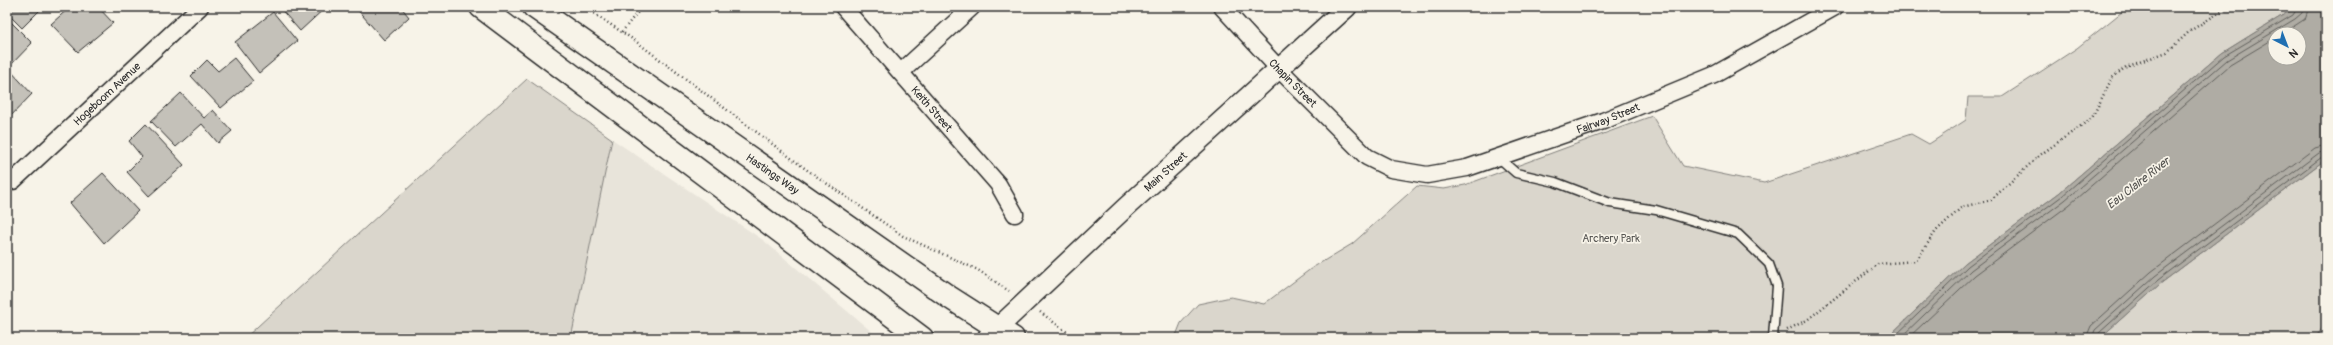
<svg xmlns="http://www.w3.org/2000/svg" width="2333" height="345" viewBox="0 0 2333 345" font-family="Pangolin,sans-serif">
<rect width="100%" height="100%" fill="#f7f3e8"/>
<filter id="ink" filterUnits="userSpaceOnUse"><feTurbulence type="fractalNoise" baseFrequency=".025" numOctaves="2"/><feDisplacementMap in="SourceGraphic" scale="8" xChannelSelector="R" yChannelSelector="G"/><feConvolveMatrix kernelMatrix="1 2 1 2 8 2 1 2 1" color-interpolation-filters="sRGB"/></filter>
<g filter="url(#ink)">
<polygon fill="#e8e4da" points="612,139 763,240 879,338 571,338"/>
<g fill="#dad6cc" stroke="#82807c">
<polygon points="2128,7 2296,7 2222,53 2059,193 1965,263 1887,338 1175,338 1181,323 1198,304 1231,297 1264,304 1312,268 1352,244 1417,186 1444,189 1465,185 1652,116 1683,166 1764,183 1911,134 1929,144 1966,120 1968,97 2002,97 2077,48"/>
<polygon points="527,79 612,139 571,338 245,338"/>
<polygon points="2326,159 2326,323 2315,338 2100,338 2160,284"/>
</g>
<path fill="#afaca4" stroke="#7a7874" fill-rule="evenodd" d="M2296,7H2326V159L2160,284L2100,338H1887L1965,263L2059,193L2222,53ZM2275,34H2299V58H2275Z"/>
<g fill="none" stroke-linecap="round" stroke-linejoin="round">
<g stroke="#605f5b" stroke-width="1">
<polyline points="2282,34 2305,19 2309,7"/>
<polyline points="1893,338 1968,266 2062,196 2224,56 2293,15 2298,7"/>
<polyline points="1900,338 1971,270 2065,200 2227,60 2295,19 2302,13 2303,7"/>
<polyline points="1908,338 1975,275 2069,205 2230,65 2275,38"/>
<polyline points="2086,338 2091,326 2151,272 2315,148 2326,145"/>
<polyline points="2092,338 2095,330 2155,276 2319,153 2326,151"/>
<polyline points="2097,338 2099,333 2158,280 2322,157 2326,156"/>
</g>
</g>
<g fill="#c4c1b9" stroke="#2b2b2b">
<polygon points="7,7 38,7 41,9 22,28 7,13"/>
<polygon points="70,7 98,7 113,23 78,52 51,24"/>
<polygon points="279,7 326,7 300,31"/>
<polygon points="355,7 401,7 409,17 384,40"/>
<polygon points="273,12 297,41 259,73 235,42"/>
<polygon points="9,20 32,43 8,68 32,94 7,120 7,22"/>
<polygon points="234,58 253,81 221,108 191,76 207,60 218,71"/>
<polygon points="181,93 204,118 213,110 232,131 218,143 202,124 176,147 151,121"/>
<polygon points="146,124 184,165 149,196 127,172 142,157 129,141"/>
<polygon points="103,173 138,211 104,243 70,203"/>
</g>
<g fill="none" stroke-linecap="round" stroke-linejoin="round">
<g stroke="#2b2b2b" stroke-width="11">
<polyline id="service" points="1498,157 1516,173 1555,182 1610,203 1656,210 1738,234 1769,264 1777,286 1773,337"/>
</g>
<g stroke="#2b2b2b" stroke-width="19">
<g id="minor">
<path id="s1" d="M843,7L998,184L1015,214"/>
<path id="s2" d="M1222,7L1279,69L1367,157L1391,169L1427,175L1467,168L1603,121L1714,75L1835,7"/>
<polyline points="901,72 972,7"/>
<path id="s3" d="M13,181L200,7"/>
</g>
</g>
<g stroke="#2b2b2b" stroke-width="22">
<g id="tertiary">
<path id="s4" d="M987,338L1125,208L1347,7"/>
</g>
</g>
<g stroke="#2b2b2b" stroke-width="25">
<g id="primary">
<polyline points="481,7 922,338"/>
<path id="s5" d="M534,7L949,297L1013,338"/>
</g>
</g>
<g stroke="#2b2b2b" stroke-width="2.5" stroke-dasharray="1 3" stroke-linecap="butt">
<polyline points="584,7 634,40 803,167 903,236 978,270 1009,291"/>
<polyline points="622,32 636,14 646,7"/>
<polyline points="1040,312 1075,338"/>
<polyline points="1787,330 1807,320 1878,264 1916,261 1936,231 1962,207 1991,200 2040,155 2092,118 2112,78 2126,67 2167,52 2190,31 2228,7"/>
</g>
<use href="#service" stroke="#f7f3e8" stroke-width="8"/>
<use href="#minor" stroke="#f7f3e8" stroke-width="16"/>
<use href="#tertiary" stroke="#f7f3e8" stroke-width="19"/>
<use href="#primary" stroke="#f7f3e8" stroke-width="22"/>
</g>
</g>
<g text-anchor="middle" stroke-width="3.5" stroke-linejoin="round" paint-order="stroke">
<g font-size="11" fill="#2b2b2b" stroke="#f7f3e8">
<text dy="4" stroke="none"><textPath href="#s2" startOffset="104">Chapin Street</textPath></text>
<text dy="4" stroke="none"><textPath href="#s3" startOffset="128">Hogeboom Avenue</textPath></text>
<text dy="4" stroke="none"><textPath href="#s1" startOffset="135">Keith Street</textPath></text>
<text dy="4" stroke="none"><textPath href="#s2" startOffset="462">Fairway Street</textPath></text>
<text dy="4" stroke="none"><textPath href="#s4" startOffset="244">Main Street</textPath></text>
<text dy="4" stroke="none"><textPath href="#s5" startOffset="291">Hastings Way</textPath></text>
</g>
<g font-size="11" fill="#575653" stroke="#f7f3e8">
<text x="1611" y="242">Archery Park</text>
</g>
<g font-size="12" font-style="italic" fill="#53524f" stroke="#f7f3e8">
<text transform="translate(2138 183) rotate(-38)" y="4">Eau Claire River</text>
</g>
</g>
<rect width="2333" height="345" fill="none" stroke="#f7f3e8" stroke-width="24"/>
<rect x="12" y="12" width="2309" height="321" fill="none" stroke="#2b2b2b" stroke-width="1.5" filter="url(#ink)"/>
<g transform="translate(2287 46) rotate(138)"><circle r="19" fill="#f7f3e8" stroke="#a5a39c"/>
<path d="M0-3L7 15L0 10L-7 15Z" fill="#1f6fb2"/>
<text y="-6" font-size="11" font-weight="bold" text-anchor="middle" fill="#2b2b2b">N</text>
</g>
</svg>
